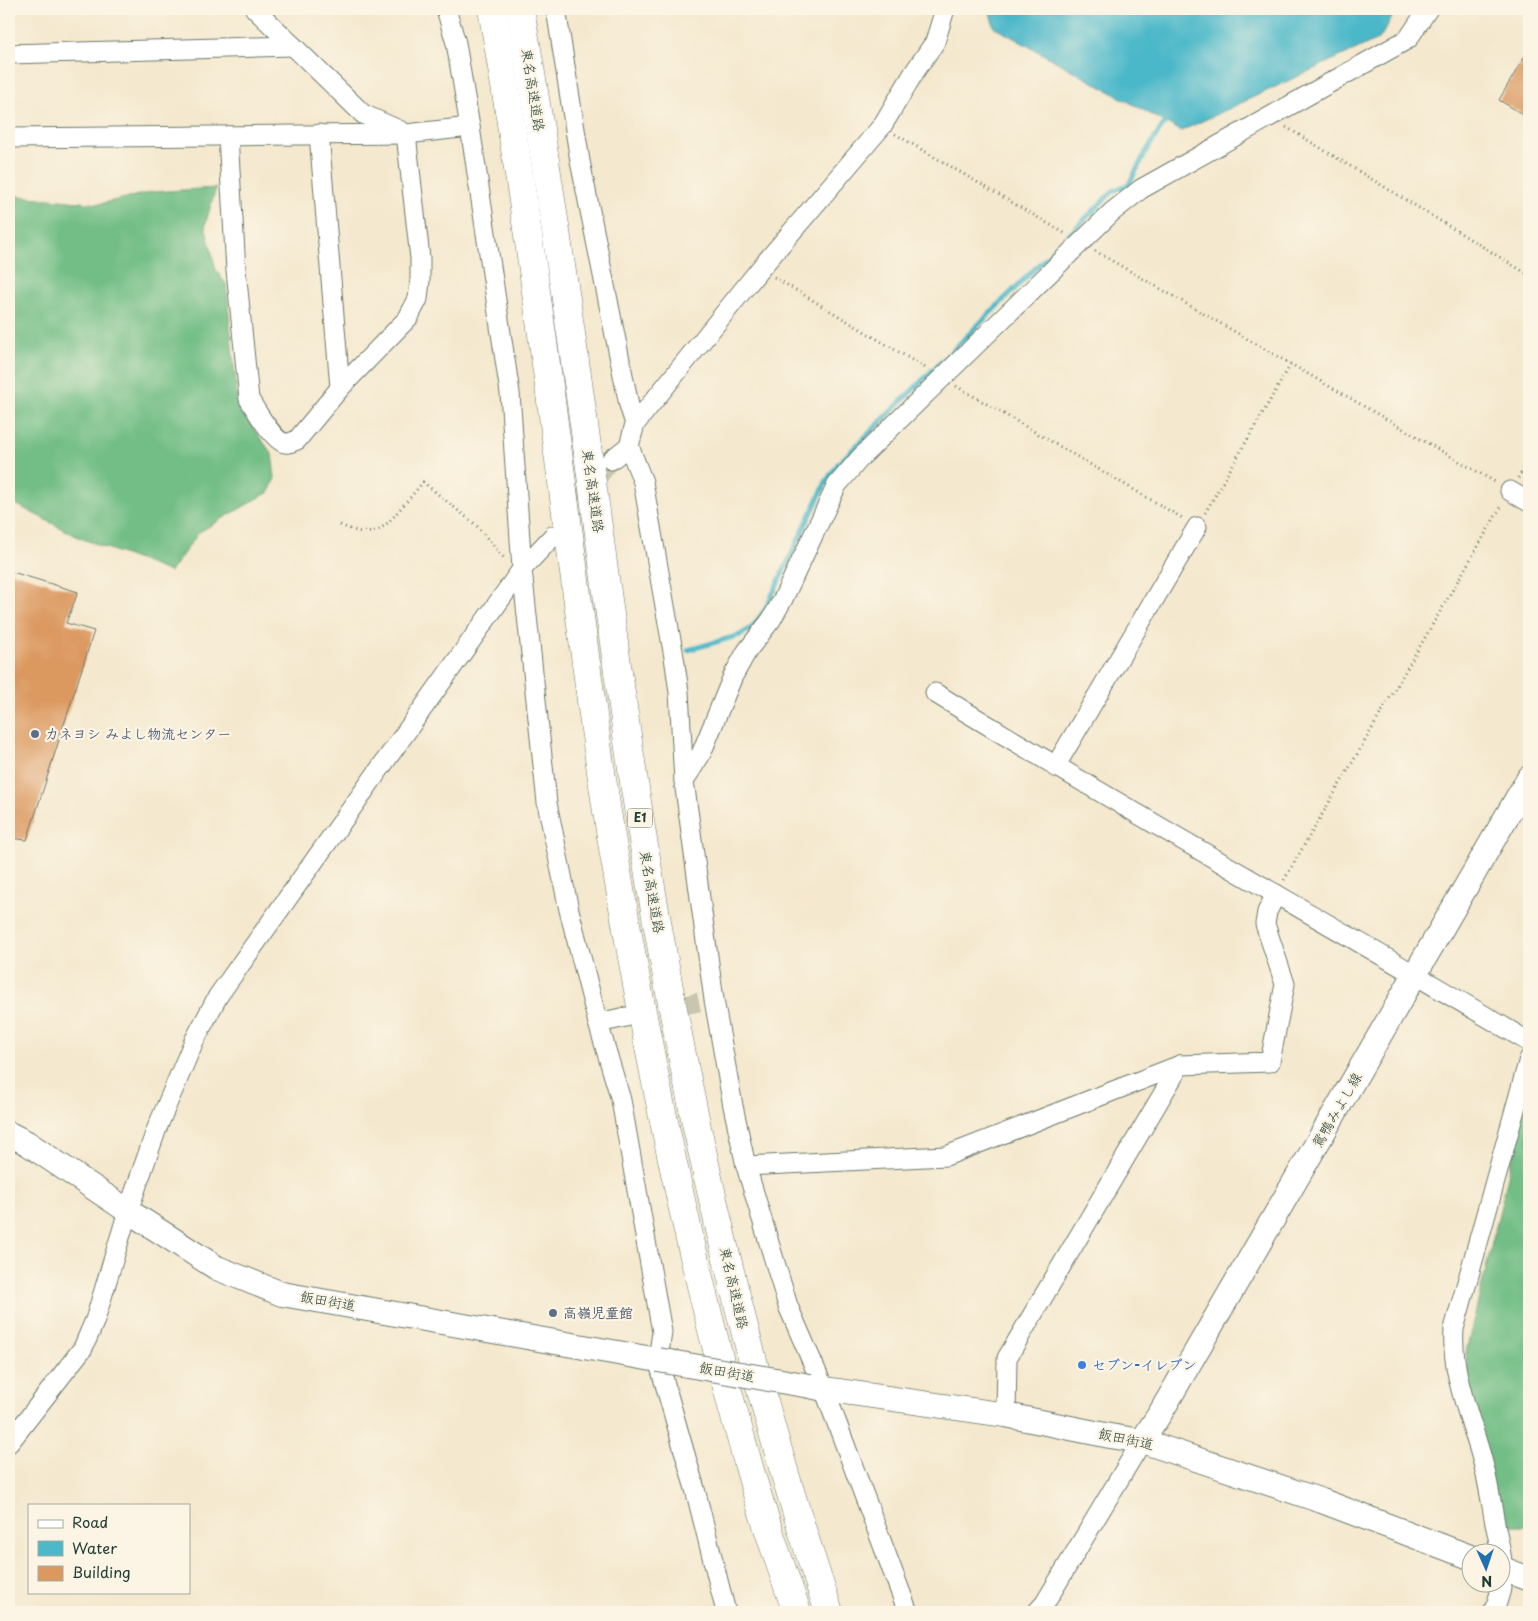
<svg xmlns="http://www.w3.org/2000/svg" width="1538" height="1621" viewBox="0 0 1538 1621" font-family="'Playpen Sans','Klee One',sans-serif">
<rect width="100%" height="100%" fill="#fcf5e5"/>
<filter id="ink" filterUnits="userSpaceOnUse"><feTurbulence type="fractalNoise" baseFrequency=".02" numOctaves="2"/><feDisplacementMap in="SourceGraphic" scale="10" xChannelSelector="R" yChannelSelector="G"/><feConvolveMatrix kernelMatrix="1 2 1 2 8 2 1 2 1" color-interpolation-filters="sRGB"/></filter>
<filter id="wash" filterUnits="userSpaceOnUse"><feTurbulence type="fractalNoise" baseFrequency=".0096" numOctaves="4" result="noise"/><feDisplacementMap in="SourceGraphic" scale="20" xChannelSelector="R" yChannelSelector="G"/><feGaussianBlur stdDeviation="1.12" result="paint"/><feColorMatrix in="noise" values="0 0 0 0 0 0 0 0 0 0 0 0 0 0 0 0 0 1.4 0 .05"/><feComposite in="paint" operator="in"/></filter>
<g filter="url(#wash)">
<rect width="100%" height="100%" fill="#f4e8ce"/>
<g fill="#72be86" stroke="#487e5d">
<polygon points="216,188 205,225 216,270 226,284 238,407 272,454 275,478 269,492 199,532 170,572 78,537 12,502 9,494 9,193 19,196 99,204 152,192"/>
<polygon points="1529,1088 1529,1526 1505,1526 1480,1480 1466,1352"/>
</g>
<polygon fill="#4cb8c9" stroke="#367a7e" points="989,9 1397,9 1380,38 1181,131 994,27"/>
<g fill="none" stroke-linecap="round" stroke-linejoin="round">
<polyline stroke="#4cb8c9" stroke-width="5" points="688,650 740,635 753,627 765,610 826,482 838,464 1113,191 1129,184 1147,150 1165,122 1166,118"/>
</g>
<g id="blocks">
<g fill="#db9960">
<polygon points="1529,49 1529,118 1499,100"/>
<polygon points="9,571 78,592 66,623 94,631 27,840 9,838"/>
</g>
</g>
</g>
<g filter="url(#ink)">
<use href="#blocks" fill-opacity="0" stroke="#6a796a" stroke-width="1"/>
<g fill="none" stroke-linecap="round" stroke-linejoin="round">
<g stroke="#c9c6af" stroke-width="19" stroke-dasharray="19 9" stroke-linecap="butt">
<polyline points="563,523 611,460"/>
<polyline points="632,1016 699,1002"/>
</g>
<g stroke="#6a796a" stroke-width="21">
<g id="minor">
<polyline points="255,9 363,114 401,131"/>
<polyline points="446,9 456,43 470,127 510,393 522,569 547,803 569,910 598,1023 621,1100 662,1332 658,1360 695,1489 726,1612"/>
<polyline points="556,9 580,161 629,405 635,424"/>
<polyline points="9,54 293,46"/>
<polyline points="319,134 340,388"/>
<path d="M228,136L236,270L249,399C255,409 274,441 285,443C289,444 294,441 297,440L340,388L408,318L418,299L420,280V258L406,134"/>
<polyline points="9,138 406,134 470,127"/>
<polyline points="611,460 629,446"/>
<polyline points="1510,491 1529,502"/>
<path d="M935,693C1131,814 1332,924 1529,1042"/>
<polyline points="1055,767 1197,527"/>
<polyline points="684,781 701,754 733,676 747,651 771,620 783,599 837,485 861,457 1112,212 1141,189 1408,39 1428,9"/>
<polyline points="598,1023 626,1017"/>
<polyline points="746,1166 946,1156 1180,1065 1270,1062 1285,984 1265,924 1267,912 1276,894"/>
<polyline points="1006,1415 1007,1358 1180,1065"/>
<polyline points="9,1443 83,1348 95,1320 128,1211 157,1128 194,1041 218,996 522,569 554,535"/>
<polyline points="908,1612 824,1389 788,1306 746,1166 733,1106 714,1000 684,781 679,692 674,657 643,482 629,446 635,424 760,269 882,126 915,71 935,42 945,9"/>
<polyline points="1037,1612 1045,1603 1142,1441"/>
<path d="M1493,1612C1509,1578 1502,1558 1495,1523C1491,1502 1488,1480 1482,1459C1470,1415 1451,1375 1454,1329L1529,1059"/>
</g>
</g>
<g stroke="#6a796a" stroke-width="26">
<g id="major">
<polyline points="9,1134 27,1143 128,1211 217,1268 282,1294 658,1360"/>
<polyline points="810,1386 824,1389 1006,1415 1110,1436 1142,1441 1322,1501 1470,1557"/>
<polyline points="1142,1441 1161,1412 1529,778"/>
<polyline points="1500,1568 1529,1579"/>
</g>
</g>
<g stroke="#6a796a" stroke-width="29">
<g id="highway">
<path d="M492,9C527,208 552,410 579,610C590,692 600,774 614,854C648,1057 689,1259 746,1456C760,1509 779,1561 797,1612"/>
<path d="M520,9C545,152 566,296 586,439C605,575 622,711 644,846C687,1106 744,1363 829,1612"/>
</g>
</g>
<g stroke="#6a796a" stroke-width="3" stroke-dasharray="1 4" stroke-linecap="butt">
<polyline points="1286,127 1529,275"/>
<polyline points="895,134 1066,234"/>
<polyline points="1095,251 1497,483"/>
<polyline points="774,277 927,369"/>
<polyline points="956,386 1184,519"/>
<polyline points="1518,478 1529,459"/>
<polyline points="1205,513 1291,364"/>
<path d="M340,525C371,538 380,534 400,509C408,500 416,491 423,482L476,525L504,558"/>
<polyline points="1284,880 1502,505"/>
</g>
<use href="#minor" stroke="#fff" stroke-width="19"/>
<use href="#major" stroke="#fff" stroke-width="24"/>
<use href="#highway" stroke="#fff" stroke-width="28"/>
<g stroke="#6a796a" stroke-width="26" stroke-linecap="butt">
<polyline id="major-bridge" points="658,1360 810,1386"/>
</g>
<use href="#major-bridge" stroke="#fff" stroke-width="24"/>
</g>
</g>
<g fill="#5c6f8a" stroke="#fcf5e5" stroke-width="2">
<circle cx="35" cy="734" r="5"/>
<circle cx="553" cy="1313" r="5"/>
</g>
<circle fill="#3f7fe0" stroke="#fcf5e5" stroke-width="2" cx="1082" cy="1365" r="5"/>
<g text-anchor="middle" stroke-width="4.5" stroke-linejoin="round" paint-order="stroke">
<rect fill="#fcf5e5" stroke="#617469" stroke-width="1" x="627.5" y="808.5" width="25" height="19" rx="4"/>
<g font-size="12" font-weight="bold" fill="#1f3d34">
<text x="640" y="822">E1</text>
</g>
<g font-size="14" fill="#1f3d34" stroke="#fcf5e5">
<text transform="translate(533 90) rotate(81)" y="5">東名高速道路</text>
<text transform="translate(593 491) rotate(82)" y="5">東名高速道路</text>
<text transform="translate(652 892) rotate(80)" y="5">東名高速道路</text>
<text transform="translate(1337 1110) rotate(-60)" y="5">鴛鴨みよし線</text>
<text transform="translate(734 1288) rotate(77)" y="5">東名高速道路</text>
<text transform="translate(328 1301) rotate(10)" y="5">飯田街道</text>
<text transform="translate(727 1372) rotate(10)" y="5">飯田街道</text>
<text transform="translate(1126 1439) rotate(12)" y="5">飯田街道</text>
</g>
<g font-size="14" font-weight="bold" fill="#4e5e75" stroke="#fcf5e5" text-anchor="start">
<text x="45" y="739">カネヨシ みよし物流センター</text>
<text x="563" y="1318">高嶺児童館</text>
</g>
<g font-size="14" font-weight="bold" fill="#366cbe" stroke="#fcf5e5" text-anchor="start">
<text x="1092" y="1370">セブン-イレブン</text>
</g>
</g>
<rect width="1538" height="1621" fill="none" stroke="#fcf5e5" stroke-width="30"/>
<rect x="28" y="1504" width="162" height="90" fill="#fcf5e5" stroke="#a4ab9e"/>
<rect x="38" y="1520" width="25" height="8" fill="#ffffff" stroke="#a4ab9e"/>
<text x="72" y="1528" font-size="15" fill="#1f3d34">Road</text>
<rect x="38" y="1541" width="25" height="15" fill="#4cb8c9" stroke="#a4ab9e"/>
<text x="72" y="1554" font-size="15" fill="#1f3d34">Water</text>
<rect x="38" y="1566" width="25" height="15" fill="#db9960" stroke="#a4ab9e"/>
<text x="72" y="1578" font-size="15" fill="#1f3d34">Building</text>
<g transform="translate(1486 1568) rotate(177)"><circle r="24" fill="#fcf5e5" stroke="#a4ab9e"/>
<path d="M0-4L9 19L0 12L-9 19Z" fill="#1f6fb2"/>
<text y="-8" font-size="14" font-weight="bold" text-anchor="middle" fill="#1f3d34">N</text>
</g>
</svg>
